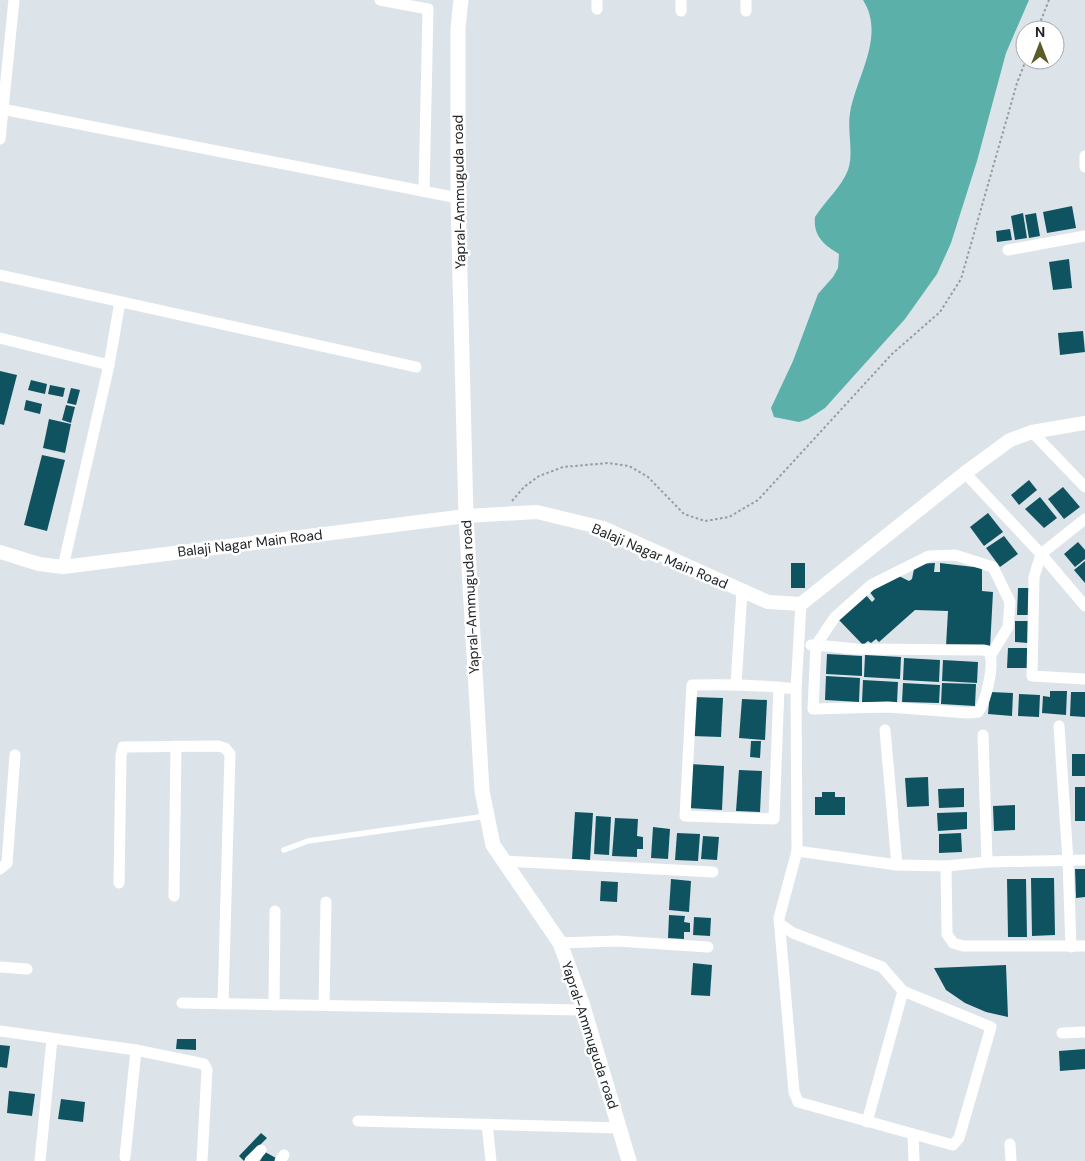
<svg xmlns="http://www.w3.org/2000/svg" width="1085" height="1161" viewBox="0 0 1085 1161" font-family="'DM Sans',sans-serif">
<rect width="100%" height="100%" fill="#dde4e9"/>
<path fill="#5bb0a9" d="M863,0H1029L1006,53L977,161L951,243L937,274L905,319L825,408L808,419L799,422L774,417L771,408L793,361L818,294L833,277L838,268L839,254C824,245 813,236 815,217C825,201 841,188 848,170C854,153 847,132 850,113C856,77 886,36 863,0Z"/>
<g fill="#0f5361">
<polygon points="1072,206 1076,228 1047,233 1043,212"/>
<polygon points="1023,213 1027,238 1015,240 1011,216"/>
<polygon points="1036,213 1040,236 1029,238 1025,215"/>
<polygon points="1010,229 1012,240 997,242 996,231"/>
<polygon points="1069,259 1072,288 1053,290 1049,262"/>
<polygon points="1083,331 1085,352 1060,355 1058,333"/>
<polygon points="0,371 17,375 4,425 0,424"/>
<polygon points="31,380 47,384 45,394 28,390"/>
<polygon points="50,385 65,388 63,397 48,394"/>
<polygon points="71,388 80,390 76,405 67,403"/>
<polygon points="26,400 42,404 40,414 24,410"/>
<polygon points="66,405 75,407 71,423 62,420"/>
<polygon points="49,419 71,424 65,453 43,448"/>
<polygon points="42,455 65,460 47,531 24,525"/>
<polygon points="1029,480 1037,490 1019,505 1011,495"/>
<polygon points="1063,487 1080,507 1064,519 1048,499"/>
<polygon points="1040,497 1057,518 1044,528 1025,509"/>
<polygon points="988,513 1003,532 984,546 970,527"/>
<polygon points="1004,536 1018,554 1000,567 986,548"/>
<polygon points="1078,542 1085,550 1085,559 1075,567 1064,554"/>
<polygon points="1085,561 1085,583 1074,570"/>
<rect x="791" y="563" width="14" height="25"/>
<polygon points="935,563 934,572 940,572 940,563 982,568 982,591 993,592 990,648 946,646 948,611 915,610 879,642 876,639 871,643 868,641 863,645 838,619 865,594 872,602 875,599 869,591 899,576 909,581 912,579 915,564"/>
<polygon points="1018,588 1030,588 1030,615 1017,615"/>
<polygon points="1015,621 1029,621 1028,643 1015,642"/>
<polygon points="1008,648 1030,648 1029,668 1007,668"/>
<polygon points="827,654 862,656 862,676 826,674"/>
<polygon points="865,655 901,657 900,679 864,677"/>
<polygon points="904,658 940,660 939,682 903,680"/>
<polygon points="943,660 978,662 977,683 942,681"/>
<polygon points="826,676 860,678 859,702 825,700"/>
<polygon points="863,680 898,682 897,703 862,702"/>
<polygon points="903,683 940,685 939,703 902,702"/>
<polygon points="942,683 976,684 975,706 941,704"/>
<polygon points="1050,691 1067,691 1066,715 1042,713 1043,696 1050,697"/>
<polygon points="990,692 1013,693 1012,716 988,714"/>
<polygon points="1071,692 1085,692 1085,717 1070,716"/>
<polygon points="1019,694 1040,695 1039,717 1018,716"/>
<polygon points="694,697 723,698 721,737 692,736"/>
<polygon points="742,699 767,700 765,740 739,738"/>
<polygon points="751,741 761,741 760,758 750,757"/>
<rect x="1072" y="754" width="13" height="22"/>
<polygon points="690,764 724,766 722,810 688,808"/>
<polygon points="739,770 762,771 760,812 736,811"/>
<polygon points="928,777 929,806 907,807 905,778"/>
<rect x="1075" y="787" width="10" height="34"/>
<polygon points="964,788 964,807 939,808 938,789"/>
<polygon points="822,792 835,792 835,797 845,797 845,815 815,815 815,797 822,797"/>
<polygon points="1015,805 1015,830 994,831 993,806"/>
<polygon points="575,812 593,813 590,860 572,859"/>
<polygon points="967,812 967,829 938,831 937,813"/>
<polygon points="596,816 611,817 609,855 594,854"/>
<polygon points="615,818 638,819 637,836 643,837 643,849 637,849 637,857 612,856"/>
<polygon points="653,827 670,829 668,859 651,858"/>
<polygon points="677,833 700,834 698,861 675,860"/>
<polygon points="961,833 962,852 939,853 939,834"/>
<polygon points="703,836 719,837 717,860 701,859"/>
<polygon points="1075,869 1085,869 1085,897 1076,898"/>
<polygon points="1031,878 1054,878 1055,935 1032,936"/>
<polygon points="671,879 691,881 689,912 669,910"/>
<polygon points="1007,879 1026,879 1027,937 1008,937"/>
<polygon points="601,881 618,882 617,902 600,901"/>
<polygon points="669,915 685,916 684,922 690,923 690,932 684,932 684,939 668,938"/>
<polygon points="694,917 711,918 710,936 693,935"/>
<polygon points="693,963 712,965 710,996 691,995"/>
<polygon points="1006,965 1008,1017 986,1012 965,1003 946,990 934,968"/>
<polygon points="177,1039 196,1039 196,1050 176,1049"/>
<polygon points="0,1045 10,1046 7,1068 0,1067"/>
<polygon points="1085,1049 1085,1069 1060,1071 1059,1051"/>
<polygon points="9,1091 35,1094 32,1116 7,1113"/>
<polygon points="61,1099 85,1102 83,1122 58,1119"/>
<polygon points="261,1133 267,1138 244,1161 239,1156"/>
<polygon points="265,1152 276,1158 275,1161 260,1161"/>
</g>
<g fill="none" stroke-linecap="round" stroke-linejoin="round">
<g stroke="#979ca0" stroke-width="2" stroke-dasharray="2.5 2.5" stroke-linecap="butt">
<polyline points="1037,30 1049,0"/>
<polyline points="512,501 524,487 539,476 563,467 608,463 629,466 648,477 684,514 705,521 729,517 758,500 892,354 940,312 961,279 1017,83 1026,60"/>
</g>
<polyline stroke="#fff" stroke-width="5.5" points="284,850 308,841 487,816"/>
<g stroke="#fff" stroke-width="11">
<polyline points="380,0 428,9 424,190"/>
<polyline points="597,0 597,9"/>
<polyline points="681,0 681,11"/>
<polyline points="746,11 746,0"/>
<polyline points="2,109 458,198"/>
<polyline points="0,139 14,0"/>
<polyline points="1085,156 1085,167"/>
<polyline points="1008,250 1085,236"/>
<polyline points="0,275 416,367"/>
<polyline points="0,338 109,365"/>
<polyline points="1032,432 1085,487"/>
<polyline points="965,473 1041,554 1085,606"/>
<polyline points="1085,519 1041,554 1034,577 1032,676 1085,679"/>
<polyline points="63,567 109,365 120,302"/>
<polyline points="811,645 816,645 835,617 871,585 929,556 955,555 993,567 1010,602 1008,627 991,655"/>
<path d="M816,645L856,649L983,650L988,651C996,661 986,702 978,712L968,713L888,707L813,709Z"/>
<polyline points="736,684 742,592"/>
<path d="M779,687L774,819L685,816L692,685C727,684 761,685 796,689"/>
<polyline points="1059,726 1068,861 1071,947"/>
<polyline points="885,730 897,865"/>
<polyline points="983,735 987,862 1085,860"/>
<polyline points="797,851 897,865 946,866 947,934 953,943 963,946 1085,946"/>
<polyline points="502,861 713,872"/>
<polyline points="946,866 987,862"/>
<polyline points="0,869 7,863 15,755"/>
<polyline points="119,883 121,756 123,747 218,746 225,748 230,754 223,1004"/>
<polyline points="174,896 176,746"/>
<polyline points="780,924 793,933 882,967 903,991 991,1027 959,1138 953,1145 798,1102 794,1092 779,918 797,851 796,689 801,604"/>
<polyline points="560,943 617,941 708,947"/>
<polyline points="0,967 27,969"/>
<polyline points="182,1003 584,1010"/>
<polyline points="274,1005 275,911"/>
<polyline points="324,1005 326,902"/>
<polyline points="0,1031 136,1050 204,1064 207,1070 202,1161"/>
<polyline points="1062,1033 1085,1032"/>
<polyline points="358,1121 620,1128"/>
<polyline points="867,1122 903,991"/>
<polyline points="487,1124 491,1161"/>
<polyline points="913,1135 914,1161"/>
<polyline points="1010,1144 1011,1161"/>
<polyline points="125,1157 136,1050"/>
<polyline points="40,1161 52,1039"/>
<polyline points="250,1161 261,1150"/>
<polyline points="280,1161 284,1155"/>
</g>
<polyline stroke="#fff" stroke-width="14" points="0,552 39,564 63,567 466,516 537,512 603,528 768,602 801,604 965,473 1010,440 1032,432 1085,423"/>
<polyline stroke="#fff" stroke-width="15" points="461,0 458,28 458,198 466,516 482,791 493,845 560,943 582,1003 629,1161"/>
</g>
<g text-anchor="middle" stroke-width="5" stroke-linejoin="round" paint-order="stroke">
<g font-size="14" fill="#222527" stroke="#fff">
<text transform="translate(459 192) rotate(-91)" y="5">Yapral-Ammuguda road</text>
<text transform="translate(250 543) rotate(-7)" y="5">Balaji Nagar Main Road</text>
<text transform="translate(660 556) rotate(23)" y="5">Balaji Nagar Main Road</text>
<text transform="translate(470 597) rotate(-93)" y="5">Yapral-Ammuguda road</text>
<text transform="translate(590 1035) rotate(72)" y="5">Yapral-Ammuguda road</text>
</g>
</g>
<g transform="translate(1040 45)"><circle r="24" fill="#ffffff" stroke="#a7a8a9"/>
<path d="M0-4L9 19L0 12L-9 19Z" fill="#5c5a26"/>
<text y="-8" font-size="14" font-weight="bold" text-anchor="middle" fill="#222527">N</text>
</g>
</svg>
